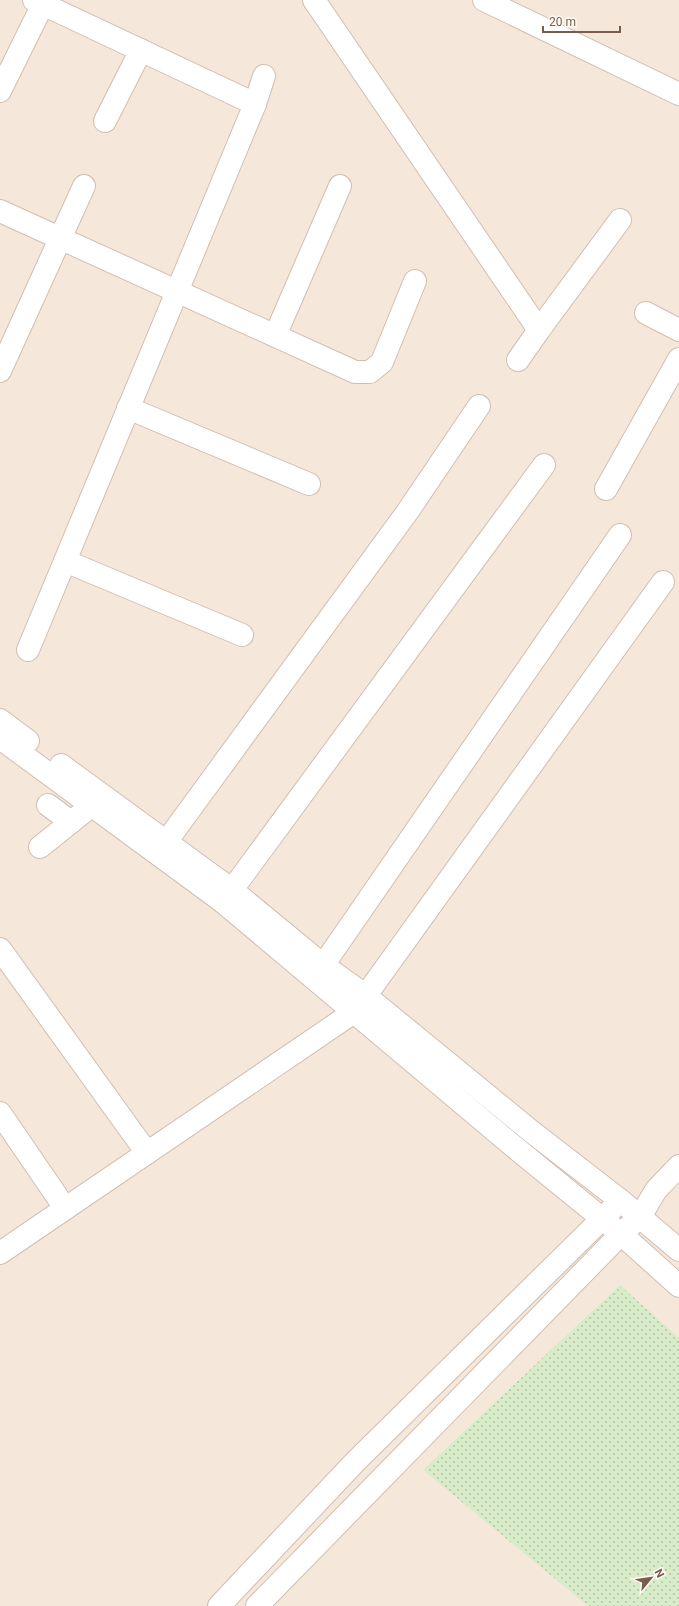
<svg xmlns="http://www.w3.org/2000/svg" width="679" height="1606" viewBox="0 0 679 1606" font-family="Roboto,sans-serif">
<defs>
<pattern id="park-dots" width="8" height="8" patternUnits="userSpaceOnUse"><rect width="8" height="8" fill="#d8ecc9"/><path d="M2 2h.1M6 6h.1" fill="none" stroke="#b4c2a5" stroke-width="1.8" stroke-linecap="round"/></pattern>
</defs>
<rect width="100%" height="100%" fill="#fdf6ec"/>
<rect fill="#f5e8da" x="0" y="0" width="679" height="1606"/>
<polygon fill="url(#park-dots)" points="620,1285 679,1338 679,1606 588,1606 423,1470"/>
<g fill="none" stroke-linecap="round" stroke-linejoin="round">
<g stroke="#d1beb0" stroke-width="24">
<g id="minor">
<polyline points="34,0 255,104"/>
<polyline points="314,0 539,330 518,360"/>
<polyline points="484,0 679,94"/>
<polyline points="0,91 43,4"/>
<polyline points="105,121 141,50"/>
<polyline points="0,211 355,372 370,372 382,362 415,281"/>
<polyline points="646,313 679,330"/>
<polyline points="539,330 620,220"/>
<polyline points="275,336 340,186"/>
<polyline points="0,371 84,186"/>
<polyline points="128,408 309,484"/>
<polyline points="606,489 679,359"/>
<polyline points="65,561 242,635"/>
<polyline points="28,650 255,104 264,76"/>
<polyline points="0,720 28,741"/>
<polyline points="0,738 223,902 518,1150 621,1234 679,1286"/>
<polyline points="61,765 232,890 323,965 366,996 532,1132 620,1200 679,1250"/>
<polyline points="48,805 71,822"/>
<polyline points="40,847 91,806"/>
<polyline points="158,853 408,511 479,406"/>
<polyline points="223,902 544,465"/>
<polyline points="0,949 147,1153"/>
<polyline points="315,977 620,535"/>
<polyline points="0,1113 65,1208"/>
<polyline points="0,1253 354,1012 663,582"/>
<polyline points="219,1606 356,1461 612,1209"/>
<polyline points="257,1606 621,1234 640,1217 656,1190 679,1166"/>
</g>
</g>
<use href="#minor" stroke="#fff" stroke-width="22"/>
</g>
<g transform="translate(651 1578) rotate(61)" stroke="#fffaf3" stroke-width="3" paint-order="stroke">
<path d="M0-3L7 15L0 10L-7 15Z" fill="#7a5c4d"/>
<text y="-6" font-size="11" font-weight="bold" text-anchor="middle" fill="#7a5c4d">N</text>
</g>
<path d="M543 26v6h77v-6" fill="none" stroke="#7a5c4d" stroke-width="2"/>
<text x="549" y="26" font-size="12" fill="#7a5c4d" stroke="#fffaf3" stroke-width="3" paint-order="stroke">20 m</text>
</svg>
